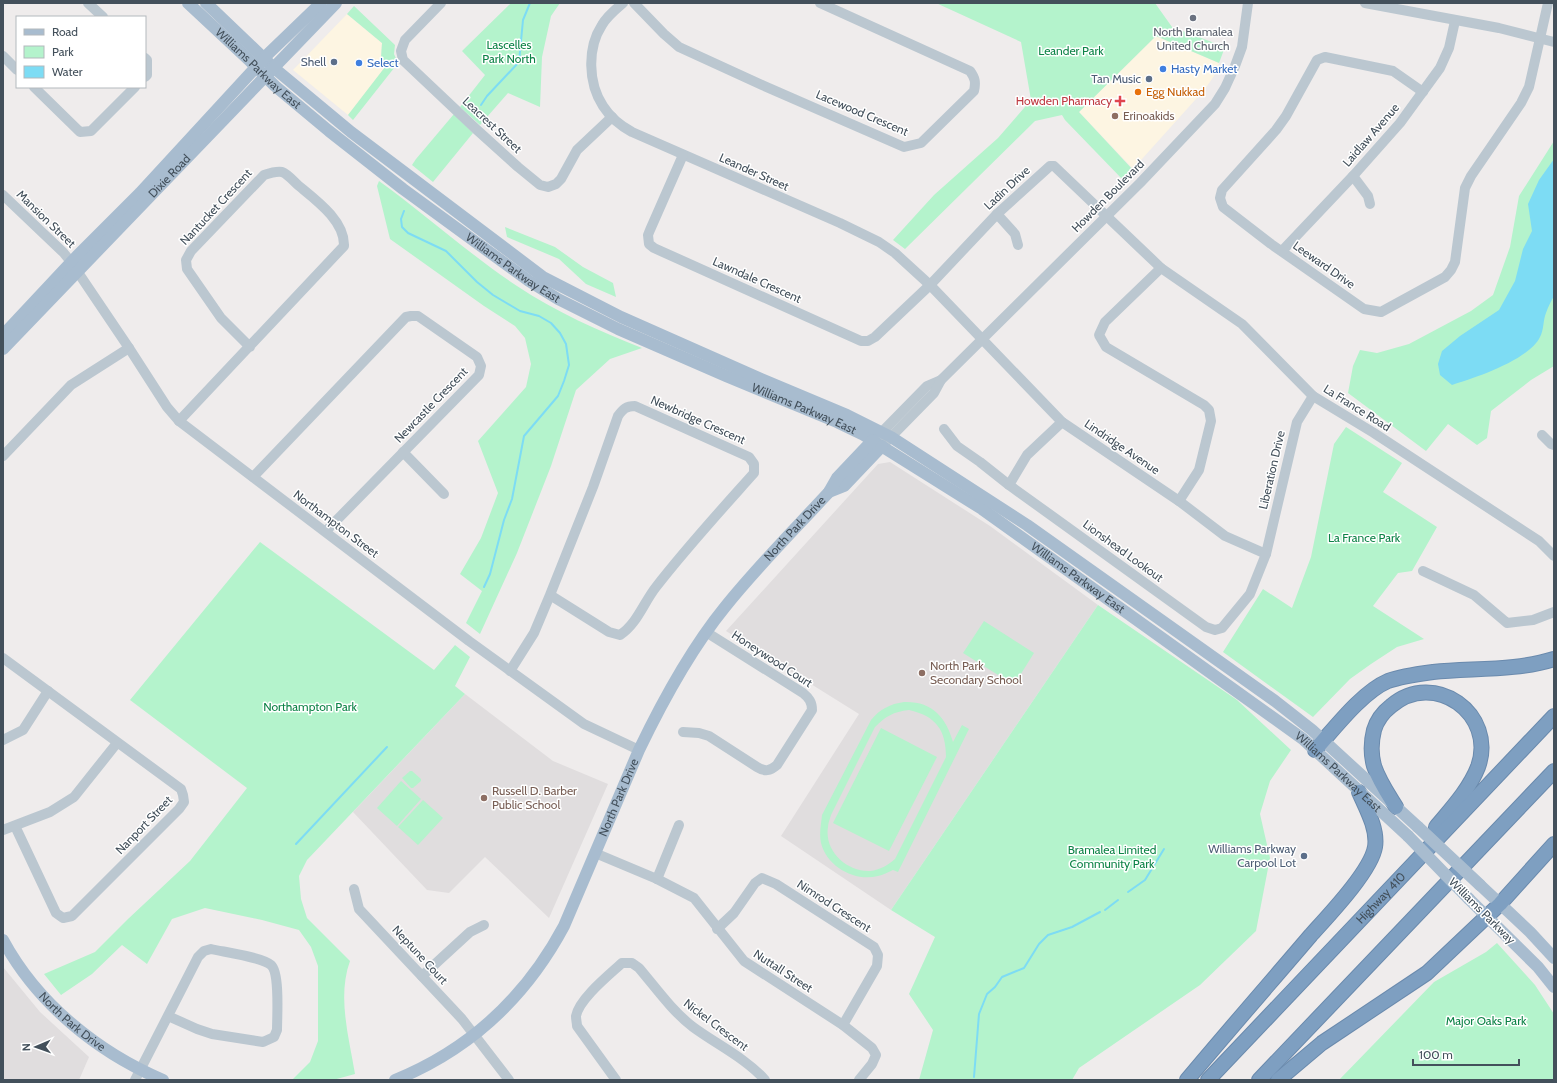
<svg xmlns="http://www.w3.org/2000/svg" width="1557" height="1083" viewBox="0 0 1557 1083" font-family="Cabin,sans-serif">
<rect width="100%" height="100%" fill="#efecec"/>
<g fill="#fdf5e2">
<polygon points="347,14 382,43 381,57 385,68 348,115 293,70"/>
<polygon points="1156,36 1219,63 1214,76 1205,89 1133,169 1079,112"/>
</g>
<g fill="#e0ddde">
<polygon points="890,462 990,526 1098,605 891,910 781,836 859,714 726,631 878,464"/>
<polygon points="465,694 553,761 608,784 549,918 485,857 449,893 427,890 353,812"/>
<polygon points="3,967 40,1012 89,1057 79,1080 3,1080"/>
</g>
<g fill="#b4f3cc" fill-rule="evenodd">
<polygon points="511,3 560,3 551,16 542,57 540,107 508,93 480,125 460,107 485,75 462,51"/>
<polygon points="936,3 1155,3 1172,27 1225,47 1219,63 1156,36 1079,112 1134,171 1124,181 1065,120 1062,115 1035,121 905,249 893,240 934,195 998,138 1031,100 1021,42"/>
<polygon points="354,6 395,45 394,54 398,63 353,120 348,115 385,67 381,57 382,43 347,14"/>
<polygon points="454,114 473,133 433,182 412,165 416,159"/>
<polygon points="1554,141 1554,366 1531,380 1491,411 1487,438 1477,445 1448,424 1426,451 1348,393 1353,366 1360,350 1377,353 1409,344 1471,311 1493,295 1510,247 1519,196"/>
<path d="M379,181C426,215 469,254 517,286C556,312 599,331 642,348L610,359L576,390L551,466L517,553L480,634L466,623L482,591L460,574L481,538L498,493L478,441L526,387L531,364L525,338L515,326L484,306L390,239L377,186Z"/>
<polygon points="505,227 555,247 583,267 613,283 616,297 586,284 559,259 507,237"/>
<polygon points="1346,427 1402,463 1383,492 1437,527 1412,571 1398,573 1373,606 1424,639 1397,647 1371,664 1350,679 1313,717 1223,652 1263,589 1292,608 1311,557 1334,444"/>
<path d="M260,542L434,670L455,645L470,657L455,686L465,694L307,860L299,876L301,899L307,918L350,961C337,997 349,1037 355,1074L333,1080H292L310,1062L318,1041V966L311,947L299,930L262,920L205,908L172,919L147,964L122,945L92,974L61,995L44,974L95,952L128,919L190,861L247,788L130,700Z"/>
<polygon points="1098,605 1237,700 1291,750 1270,781 1260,814 1270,858 1256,931 1200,985 1079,1068 1072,1080 919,1080 933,1030 909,994 935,937 891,910"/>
<polygon points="984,621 1034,653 1014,685 963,653"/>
<path d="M904,702C932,701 946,717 953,742L962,725L969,729L898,872L893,870C888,872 883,875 878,876C855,882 827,867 821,843C819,834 821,825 822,815L871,720C880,709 890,704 904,702ZM909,710C936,716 946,730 946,757L895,859C888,865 880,870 870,871C847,872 824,851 828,827C828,823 830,819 831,815L875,727C886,716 893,712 909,710Z"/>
<polygon points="881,728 937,757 889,851 833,823"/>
<polygon points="410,771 412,771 421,779 421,781 413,788 411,788 402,778"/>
<polygon points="401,781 421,799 397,826 377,808"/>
<polygon points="423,800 443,818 418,845 398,827"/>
<polygon points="1497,943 1535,985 1554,1014 1554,1080 1339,1080 1434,982 1486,952"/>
</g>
<path fill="#7ddcf4" d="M1554,159V296C1551,301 1548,307 1546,313C1543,320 1544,330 1540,337C1529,360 1475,378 1452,385L1440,375L1438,364L1442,351L1460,336L1499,310L1515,281L1523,249L1532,231L1528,204L1539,180Z"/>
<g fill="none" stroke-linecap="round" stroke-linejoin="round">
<g stroke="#7ddcf4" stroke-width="2">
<polyline points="481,105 487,96 519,62 523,20 530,3"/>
<polyline points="404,211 401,219 402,227 408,233 446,251 477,282 493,295 520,311 539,316 551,323 560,333 566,344 569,365 564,381 558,396 524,436 512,499 504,520 490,574 484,587"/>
<polyline points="296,844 387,747"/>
<polyline points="1128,892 1145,880 1164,849"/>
<polyline points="1105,910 1118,900"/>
<polyline points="974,1077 979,1014 987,994 995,987 1002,977 1024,968 1039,944 1048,935 1072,927 1100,912"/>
</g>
<g stroke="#6a8aad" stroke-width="16">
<g id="highway">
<path d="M1315,750C1334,729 1362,692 1388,681C1402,676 1418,674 1433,672C1473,668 1516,671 1554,659"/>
<path d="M1396,807C1388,794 1379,781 1374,766C1371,755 1371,742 1374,730C1377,720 1382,713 1391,706C1434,669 1497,714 1478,767C1469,790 1451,809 1436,827"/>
<path d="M1187,1080C1228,1031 1270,983 1311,935C1329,915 1371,871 1375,847C1378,829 1366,808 1359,792"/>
<path id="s5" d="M1208,1080L1554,716"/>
<polyline points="1259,1080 1554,771"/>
<polyline points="1278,1080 1322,1043 1427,973 1500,904 1554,844"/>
</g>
</g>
<g stroke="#bbc7d0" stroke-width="10">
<polyline points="88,3 103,17"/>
<polyline points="441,3 405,40 401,51 403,60 476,129 518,167 540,185 548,187 556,184 561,179 577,150 612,117"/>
<path d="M623,3C616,9 607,16 602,25C587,48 588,83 603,106C610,117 621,126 632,132L840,223L879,242L895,253L930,285L1062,422L1179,501L1225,536L1266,554"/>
<path d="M634,3L664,34L679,47L762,85L904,147L921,143L974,91C976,82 975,78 970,71L820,3"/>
<polyline points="1365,3 1499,28 1554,42"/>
<polyline points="3,56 17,70"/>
<polyline points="145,58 147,60 147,75 145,77"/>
<polyline points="34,87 80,132 91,131 135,87"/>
<polyline points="1423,92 1393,71 1325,57 1317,60 1286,116 1276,130 1222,190 1220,198 1223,207 1271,244 1364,309 1381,312 1445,277 1451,270 1455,262 1465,188 1471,176 1521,103 1529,87 1548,3"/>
<polyline points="683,155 650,230 648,235 649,244 654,248 861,341 868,341 875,337 930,285 997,214 1050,166 1054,166 1161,268 1242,324 1313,396 1374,433 1539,541 1554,556"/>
<polyline points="1353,176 1368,196 1370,204"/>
<polyline points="3,195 63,252 71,262 129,348 167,407 179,421 469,641 584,724 639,750"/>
<polyline points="997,214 1015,234 1018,245"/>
<polyline points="1282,251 1353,176 1400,123 1440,68 1449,48 1455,21"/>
<polyline points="1161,268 1105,322 1099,335 1106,347 1204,405 1209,410 1211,421 1199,470 1179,501"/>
<path d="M179,421L344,246C345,221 316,200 299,186C294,182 288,174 282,172C276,171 270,173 264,175L191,251L186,260L187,269L221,318L250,347"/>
<polyline points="944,429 957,446 980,462 1009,485 1206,627 1215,630 1222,628 1250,594 1266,554 1297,422 1313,396"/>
<polyline points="1542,435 1551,444 1554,445"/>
<polyline points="876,438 927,386 941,380"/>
<polyline points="886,442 934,393 941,380 1140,183 1215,104 1225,88 1235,66 1242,47 1248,3"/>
<polyline points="403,452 444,494"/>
<polyline points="3,456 71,385 129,348"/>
<polyline points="253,477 406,317 411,316 418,316 477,357 481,366 479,375 326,531"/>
<polyline points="1009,485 1027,455 1062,422"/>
<polyline points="1423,571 1474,595 1507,623 1533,620 1554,612"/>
<polyline points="3,658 181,789 183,795 184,802 179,809 72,916 63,918 56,913 15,826"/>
<path d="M510,671L534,633L550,595L593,487L618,416C623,409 626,406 635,406L749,457L754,464V473C721,510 687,547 656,587C644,602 637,624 620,635L609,632L550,595"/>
<path d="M683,732L699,733L709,736L757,767C765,772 770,771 777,765L812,710C812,702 809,698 803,693L706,632"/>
<polyline points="3,740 23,730 48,691"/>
<polyline points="3,830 50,812 74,797 117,743"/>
<polyline points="595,853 657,879 694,898 744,961 843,1025 872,1048 876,1055 872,1064 859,1080"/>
<polyline points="657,879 679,825"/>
<polyline points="354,889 359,909 462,1019 509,1080"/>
<polyline points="717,929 734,913 755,883 762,878 776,884 874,947 878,955 877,966 843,1025"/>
<polyline points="422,976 470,932 484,925"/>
<path d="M135,1080L198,957L204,951L211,949C224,952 262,957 271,965C280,973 277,1017 277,1030L274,1037L263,1042L212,1034L197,1029L168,1016"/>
<path d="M616,1080L577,1026C577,1023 576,1020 576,1016C579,999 609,975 622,963H632L639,968C656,988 672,1011 693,1027C716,1044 747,1059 765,1080"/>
</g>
<g stroke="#a8bccf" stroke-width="12">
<path id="s1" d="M188,3L248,59L275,86L329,131L403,189L529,281L558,299L618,329L726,376L837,422L862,434L982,509L1303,739L1408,836"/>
<polyline points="206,3 274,68 351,132 543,277 621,317 761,379 847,415 891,437 1027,525 1275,701 1312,730 1418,827"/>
<polyline points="3,335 77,256 140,193 269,53 321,3"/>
<path id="s2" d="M3,349L336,3"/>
<polyline points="829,492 844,486 882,446"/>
<polyline points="1480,885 1530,932 1554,958"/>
<polyline points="1469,899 1538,967 1554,987"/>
<path id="s3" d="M3,940C37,1003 97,1052 163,1080"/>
<path id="s4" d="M395,1080C469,1050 526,997 564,926L639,750C663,700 690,650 725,607C757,567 794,530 829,492L837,478L873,440"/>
</g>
<use href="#highway" stroke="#7e9fc1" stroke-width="14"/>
<g stroke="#a8bccf" stroke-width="12">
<polyline points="1418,827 1480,885"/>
<polyline points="1408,836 1469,899"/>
</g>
</g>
<circle fill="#6b7280" stroke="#fff" stroke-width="1.5" cx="1193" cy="18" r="4"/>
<g fill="#5c6f8a" stroke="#fff" stroke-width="1.5">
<circle cx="334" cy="62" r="4"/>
<circle cx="1149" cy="79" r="4"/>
<circle cx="1304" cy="856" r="4"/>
</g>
<g fill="#3f7fe0" stroke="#fff" stroke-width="1.5">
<circle cx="359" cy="63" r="4"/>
<circle cx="1163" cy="69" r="4"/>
</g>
<circle fill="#e8710a" stroke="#fff" stroke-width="1.5" cx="1138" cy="92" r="4"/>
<path fill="#e0444e" stroke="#fff" stroke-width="1.5" d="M1118 95h4v4h4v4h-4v4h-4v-4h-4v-4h4z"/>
<g fill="#8d6e63" stroke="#fff" stroke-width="1.5">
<circle cx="1115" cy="116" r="4"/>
<circle cx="922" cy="673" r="4"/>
<circle cx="484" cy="798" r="4"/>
</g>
<g text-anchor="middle" stroke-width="3" stroke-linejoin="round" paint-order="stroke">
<g font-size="12" fill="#5b616d" stroke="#fff">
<text x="1193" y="36">North Bramalea<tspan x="1193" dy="14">United Church</tspan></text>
</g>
<g font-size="12" fill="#0d8347" stroke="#fff">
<text x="509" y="49">Lascelles<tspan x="509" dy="14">Park North</tspan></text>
<text x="1071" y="55">Leander Park</text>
<text x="1364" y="542">La France Park</text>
<text x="310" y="711">Northampton Park</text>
<text x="1112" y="854">Bramalea Limited<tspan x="1112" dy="14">Community Park</tspan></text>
<text x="1486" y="1025">Major Oaks Park</text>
</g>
<g font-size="12" fill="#4e5e75" stroke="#fff" text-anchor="end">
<text x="326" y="66">Shell</text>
<text x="1141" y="83">Tan Music</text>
<text x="1296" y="853">Williams Parkway<tspan x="1296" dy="14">Carpool Lot</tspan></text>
</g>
<g font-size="12" fill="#366cbe" stroke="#fff" text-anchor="start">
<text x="367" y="67">Select</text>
<text x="1171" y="73">Hasty Market</text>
</g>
<g font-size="12" fill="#43505b" stroke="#fff">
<text dy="4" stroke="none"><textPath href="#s1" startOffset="96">Williams Parkway East</textPath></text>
<text transform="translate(862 113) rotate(23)" y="4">Lacewood Crescent</text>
<text transform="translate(492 125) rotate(43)" y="4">Leacrest Street</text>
<text transform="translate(1371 135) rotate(-49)" y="4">Laidlaw Avenue</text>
<text transform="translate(754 172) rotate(24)" y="4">Leander Street</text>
<text dy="4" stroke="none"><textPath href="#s2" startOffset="240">Dixie Road</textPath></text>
<text transform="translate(1007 188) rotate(-43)" y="4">Ladin Drive</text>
<text transform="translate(1108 196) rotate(-45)" y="4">Howden Boulevard</text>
<text transform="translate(216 207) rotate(-47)" y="4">Nantucket Crescent</text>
<text transform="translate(46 219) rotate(44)" y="4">Mansion Street</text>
<text transform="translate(1324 265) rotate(35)" y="4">Leeward Drive</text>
<text dy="4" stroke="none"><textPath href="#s1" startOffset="420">Williams Parkway East</textPath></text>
<text transform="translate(757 280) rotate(24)" y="4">Lawndale Crescent</text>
<text transform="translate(431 405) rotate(-46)" y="4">Newcastle Crescent</text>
<text transform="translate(1357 408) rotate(32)" y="4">La France Road</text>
<text dy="4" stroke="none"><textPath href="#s1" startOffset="744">Williams Parkway East</textPath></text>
<text transform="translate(698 420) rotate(24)" y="4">Newbridge Crescent</text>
<text transform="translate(1122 447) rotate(34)" y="4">Lindridge Avenue</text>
<text transform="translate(1272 470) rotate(-77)" y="4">Liberation Drive</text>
<text transform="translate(336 524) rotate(37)" y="4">Northampton Street</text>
<text dy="4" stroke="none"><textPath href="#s4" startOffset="697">North Park Drive</textPath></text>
<text transform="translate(1123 551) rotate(36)" y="4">Lionshead Lookout</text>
<text dy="4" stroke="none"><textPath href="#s1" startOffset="1067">Williams Parkway East</textPath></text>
<text transform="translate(772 659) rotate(33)" y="4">Honeywood Court</text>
<text dy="4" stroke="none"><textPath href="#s1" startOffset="1392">Williams Parkway East</textPath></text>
<text dy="4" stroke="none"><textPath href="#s4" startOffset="373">North Park Drive</textPath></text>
<text transform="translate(144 825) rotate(-46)" y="4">Nanport Street</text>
<text dy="4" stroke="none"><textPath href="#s5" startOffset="251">Highway 410</textPath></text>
<text transform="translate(834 906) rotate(33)" y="4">Nimrod Crescent</text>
<text transform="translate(1482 911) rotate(45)" y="4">Williams Parkway</text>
<text transform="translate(420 955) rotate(47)" y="4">Neptune Court</text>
<text transform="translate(783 971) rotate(33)" y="4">Nuttall Street</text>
<text dy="4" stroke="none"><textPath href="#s3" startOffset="108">North Park Drive</textPath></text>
<text transform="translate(716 1025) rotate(37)" y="4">Nickel Crescent</text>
</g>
<g font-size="12" fill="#c56008" stroke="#fff" text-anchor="start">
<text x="1146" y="96">Egg Nukkad</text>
</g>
<g font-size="12" fill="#be3a42" stroke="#fff" text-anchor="end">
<text x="1112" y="105">Howden Pharmacy</text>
</g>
<g font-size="12" fill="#785e54" stroke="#fff" text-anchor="start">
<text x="1123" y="120">Erinoakids</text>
<text x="930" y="670">North Park<tspan x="930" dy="14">Secondary School</tspan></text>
<text x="492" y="795">Russell D. Barber<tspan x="492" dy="14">Public School</tspan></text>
</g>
</g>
<rect width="1557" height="1083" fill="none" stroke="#43505b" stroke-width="8"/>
<rect x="16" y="16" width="130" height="72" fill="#ffffff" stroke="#b4b9bd"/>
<rect x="24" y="29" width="20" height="6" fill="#a8bccf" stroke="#b4b9bd"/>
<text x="52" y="36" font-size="12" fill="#43505b">Road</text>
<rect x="24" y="46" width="20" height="12" fill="#b4f3cc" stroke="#b4b9bd"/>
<text x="52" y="56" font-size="12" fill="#43505b">Park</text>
<rect x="24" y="66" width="20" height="12" fill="#7ddcf4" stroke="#b4b9bd"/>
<text x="52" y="76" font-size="12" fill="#43505b">Water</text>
<g transform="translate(36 1047) rotate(268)" stroke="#ffffff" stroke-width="3" paint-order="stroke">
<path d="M0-3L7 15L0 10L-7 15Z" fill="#43505b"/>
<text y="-6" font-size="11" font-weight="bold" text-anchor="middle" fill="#43505b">N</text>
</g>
<path d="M1413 1059v6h106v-6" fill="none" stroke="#43505b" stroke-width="2"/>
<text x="1419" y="1059" font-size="12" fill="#43505b" stroke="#ffffff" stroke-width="3" paint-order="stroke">100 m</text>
</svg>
